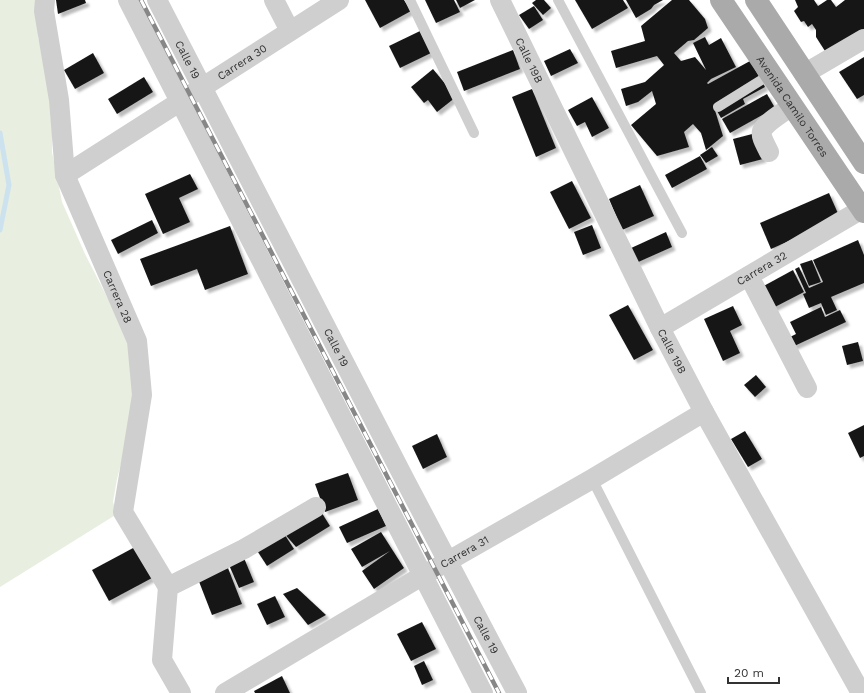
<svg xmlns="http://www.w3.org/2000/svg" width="864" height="693" viewBox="0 0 864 693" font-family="'Work Sans',sans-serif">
<defs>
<filter id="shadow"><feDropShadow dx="3.5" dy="3.5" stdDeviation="1" flood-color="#0004"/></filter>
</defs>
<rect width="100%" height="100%" fill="#fff"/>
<polygon fill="#e8eee0" points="0,0 39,0 38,37 52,90 52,152 62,202 85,254 128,338 136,388 130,429 117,479 113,502 117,514 0,587"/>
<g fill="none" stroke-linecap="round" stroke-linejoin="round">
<polyline stroke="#cce2ee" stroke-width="5" points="0,133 9,185 0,230"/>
</g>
<g fill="#191919" filter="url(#shadow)">
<polygon points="56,0 85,0 86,3 58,14"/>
<polygon points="365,0 404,0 411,11 380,28"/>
<polygon points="425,0 454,0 460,12 436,23"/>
<polygon points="456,0 475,0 460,8"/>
<polygon points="536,0 544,0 551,8 543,15 532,3"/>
<polygon points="575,0 623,0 628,8 592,29"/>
<polygon points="626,0 663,0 654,5 651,9 636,18"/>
<polygon points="672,0 689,0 705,19 708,28 694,40 688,41 674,53 681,61 695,57 706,70 693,43 705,37 709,45 721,38 736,67 711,79 707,83 708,84 750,61 765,87 743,99 745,104 721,118 713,104 723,136 706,150 701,133 693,124 684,132 689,147 657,156 631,125 656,104 652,91 638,102 626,106 621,89 645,82 664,65 657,56 616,68 611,51 645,41 641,26"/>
<polygon points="795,0 814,0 818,6 827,0 831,0 836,7 845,0 864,0 864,33 825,51 816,37 816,30 812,24 808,27 804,21 801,22 794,11 798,7"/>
<polygon points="534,6 543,20 529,29 519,15"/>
<polygon points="420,31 431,53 400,68 389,46"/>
<polygon points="570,49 578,63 551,76 544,61"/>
<polygon points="513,50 520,69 464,91 457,72"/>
<polygon points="93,53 104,73 75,89 64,70"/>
<polygon points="864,57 864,95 857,99 839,72"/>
<polygon points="433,69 456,97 437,112 428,100 424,103 411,87"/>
<polygon points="144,77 153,92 117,114 108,99"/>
<polygon points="532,89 556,148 536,157 512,97"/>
<polygon points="767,94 775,108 730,133 722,119"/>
<polygon points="592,97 609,128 592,137 585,122 577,126 568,110"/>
<polygon points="756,133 763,159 740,165 733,139"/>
<polygon points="712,147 718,156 706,163 700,155"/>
<polygon points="700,156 707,169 672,188 665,175"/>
<polygon points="190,174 198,189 179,198 190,222 163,234 145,194"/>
<polygon points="572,181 591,218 569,229 550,192"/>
<polygon points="640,185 654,216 622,230 609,199"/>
<polygon points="829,193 840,218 771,249 760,223"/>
<polygon points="152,220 158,233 118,254 111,240"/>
<polygon points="592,225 601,248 583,255 574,232"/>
<polygon points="230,226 248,274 205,290 197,269 151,286 140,259"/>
<polygon points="666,232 672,247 636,263 629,249"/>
<polygon points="858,240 864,255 864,283 831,297 837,310 826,315 821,303 809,308 803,294 806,293 795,269 799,267 809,288 823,282 813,260"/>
<polygon points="812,260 821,282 809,286 800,264"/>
<polygon points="793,270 804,292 771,309 760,288"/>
<polygon points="628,305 653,350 634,360 609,315"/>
<polygon points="733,306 742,325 730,331 740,353 723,361 704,319"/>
<polygon points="821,307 825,317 840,310 846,322 790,348 786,339 796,334 790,322"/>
<polygon points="858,342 863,361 847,365 842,346"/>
<polygon points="756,375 766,387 755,397 744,385"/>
<polygon points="864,425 864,456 860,458 848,433"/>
<polygon points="745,431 762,459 748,467 731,439"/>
<polygon points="437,434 447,457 423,469 412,446"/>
<polygon points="348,473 358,500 325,512 315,484"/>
<polygon points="378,509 386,526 347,543 339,527"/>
<polygon points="320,510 330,526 296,547 283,532"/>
<polygon points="283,532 294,549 267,566 256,549"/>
<polygon points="381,532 404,568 374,589 362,571 390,551 362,567 351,549"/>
<polygon points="135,547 152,578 109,601 92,570"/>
<polygon points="244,558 254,582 239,588 229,565"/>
<polygon points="228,568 242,604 212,615 198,579"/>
<polygon points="297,588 326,615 308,625 283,594"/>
<polygon points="275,596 285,617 267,625 257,604"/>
<polygon points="422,622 436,649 411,661 397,634"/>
<polygon points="424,661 433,680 422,685 414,666"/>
<polygon points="282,676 290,693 255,693 254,691"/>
</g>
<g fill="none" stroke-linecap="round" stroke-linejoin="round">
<g stroke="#cfcfcf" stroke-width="10">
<polyline points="410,0 474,133"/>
<polyline points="558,0 682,233"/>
<polyline points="718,107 771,74"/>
<polyline points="592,479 701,693"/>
</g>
<g stroke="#cfcfcf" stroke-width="20">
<path id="s1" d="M45,0L44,11L59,100L65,175L137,341L142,395L123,512L168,587"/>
<polyline points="128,0 483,693"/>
<path id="s2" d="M157,0L406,482L517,693"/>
<polyline points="274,0 290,31"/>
<path id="s3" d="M500,0L660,328L704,412L861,693"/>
<polyline points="804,74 864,39"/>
<path d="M769,152C767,147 760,137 762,131C765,123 785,111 792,106"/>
<path id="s4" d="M65,175L339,0"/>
<polyline points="749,276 807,388"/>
<path id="s5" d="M660,328L862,209"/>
<polyline points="181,693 162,660 168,587 244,549 316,507"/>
<path id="s6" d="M225,693L422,576L592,479L704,412"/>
</g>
<g stroke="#aaa" stroke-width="22">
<path id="s7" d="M721,0L864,212"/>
<polyline points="756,0 864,163"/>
</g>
<g stroke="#878787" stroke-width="4.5">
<polyline id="rail" points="141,0 499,693"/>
</g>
<use href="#rail" stroke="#fff" stroke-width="3" stroke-dasharray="9" stroke-linecap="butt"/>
</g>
<g text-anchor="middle" stroke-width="4" stroke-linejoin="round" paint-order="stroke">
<g font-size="11" fill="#323232" stroke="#fff">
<text dy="4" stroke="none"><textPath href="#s2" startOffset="67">Calle 19</textPath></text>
<text dy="4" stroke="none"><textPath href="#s3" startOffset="67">Calle 19B</textPath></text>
<text dy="4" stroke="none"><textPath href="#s4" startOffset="210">Carrera 30</textPath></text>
<text dy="4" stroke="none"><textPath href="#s7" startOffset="128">Avenida Camilo Torres</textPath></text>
<text dy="4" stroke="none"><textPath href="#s5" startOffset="118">Carrera 32</textPath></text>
<text dy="4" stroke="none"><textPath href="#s1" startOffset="309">Carrera 28</textPath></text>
<text dy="4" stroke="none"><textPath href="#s2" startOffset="391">Calle 19</textPath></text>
<text dy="4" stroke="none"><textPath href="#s3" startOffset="391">Calle 19B</textPath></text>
<text dy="4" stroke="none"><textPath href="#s6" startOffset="278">Carrera 31</textPath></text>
<text dy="4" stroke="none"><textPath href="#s2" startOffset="715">Calle 19</textPath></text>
</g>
</g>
<path d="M728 677v6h51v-6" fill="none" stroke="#323232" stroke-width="2"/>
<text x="734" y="677" font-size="12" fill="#323232" stroke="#ffffff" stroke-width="3" paint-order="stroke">20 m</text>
</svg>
